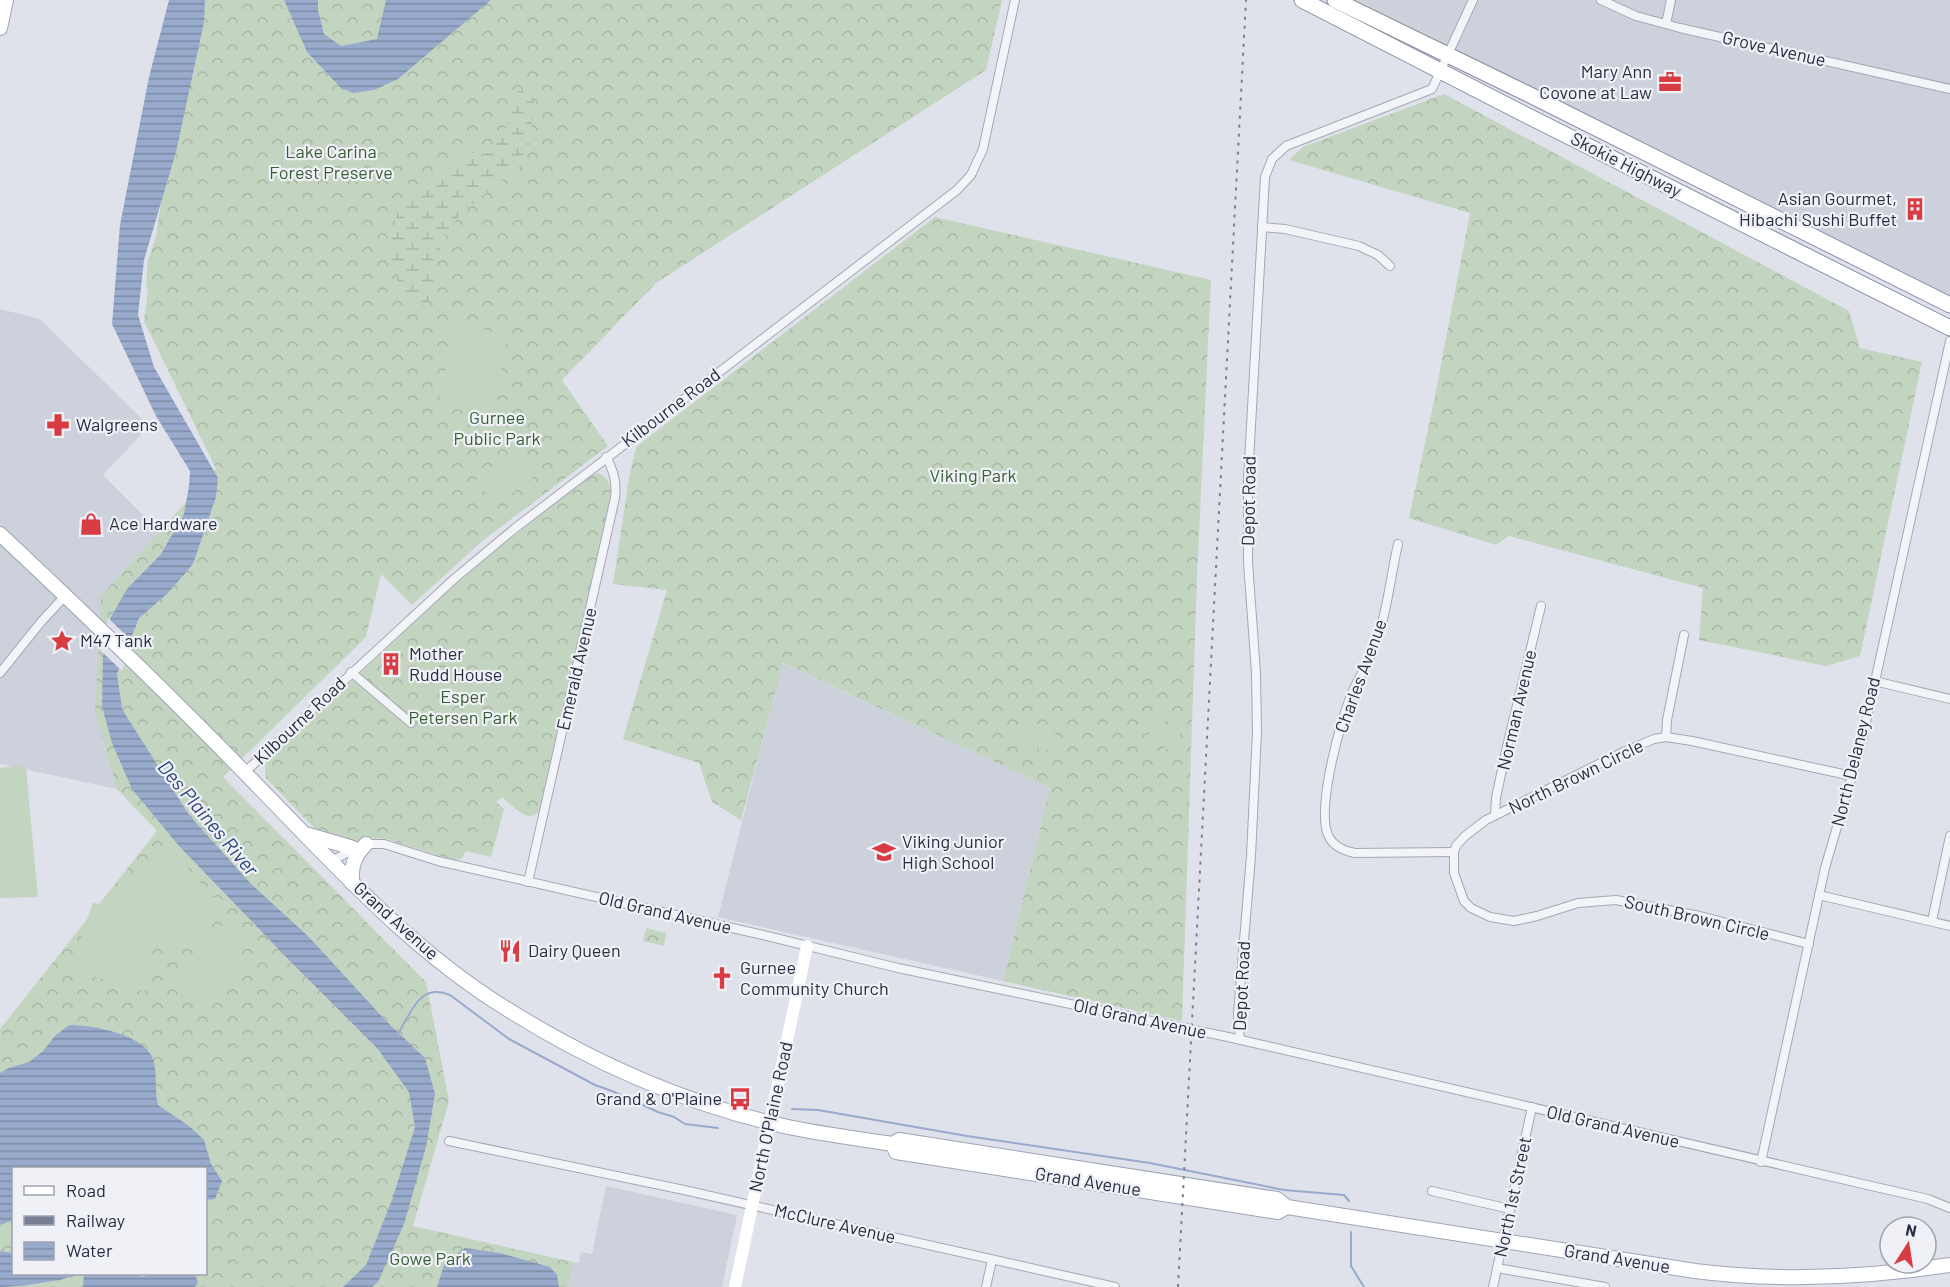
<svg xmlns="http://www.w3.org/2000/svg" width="1950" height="1287" viewBox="0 0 1950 1287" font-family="Barlow,sans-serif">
<defs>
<pattern id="forest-crowns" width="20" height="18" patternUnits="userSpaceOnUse" patternTransform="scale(1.5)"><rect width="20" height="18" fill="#c3d4c0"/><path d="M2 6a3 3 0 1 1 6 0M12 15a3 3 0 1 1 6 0" fill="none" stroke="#a8b6a6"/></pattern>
<pattern id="wetland-marsh" width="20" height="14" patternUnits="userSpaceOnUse" patternTransform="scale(1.5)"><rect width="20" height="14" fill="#c3d4c0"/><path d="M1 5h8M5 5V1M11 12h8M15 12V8" fill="none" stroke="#a8b6a6"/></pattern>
<pattern id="water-rules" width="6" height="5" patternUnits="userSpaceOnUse" patternTransform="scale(1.5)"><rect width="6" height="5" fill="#98abcc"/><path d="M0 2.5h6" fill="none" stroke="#7c8ca7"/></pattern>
</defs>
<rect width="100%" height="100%" fill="#dfe2ea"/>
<g fill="#cdd1dc">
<polygon points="1345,0 1950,0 1950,305"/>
<polygon points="0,309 40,319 149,426 103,475 162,534 95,712 117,789 0,764"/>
<polygon points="782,663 1050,788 1003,981 718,917"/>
<polygon points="606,1186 737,1215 722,1287 568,1287 573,1262 579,1263 581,1252 592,1254"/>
</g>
<g fill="url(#forest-crowns)" fill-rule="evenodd">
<path d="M194,0H1002L986,70L656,283L562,380L608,446L481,542L412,605L381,574L366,637L223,777L426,982L449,1101L413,1226L573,1262L568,1287H0V1029L157,831L117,789L95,712L101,596L216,469L144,321L148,290L146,284L148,260L156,236L176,100ZM14,1168H206V1274H14Z"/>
<polygon points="1444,94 1849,311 1860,348 1922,362 1860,656 1826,666 1699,640 1703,588 1509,536 1496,545 1409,518 1435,396 1470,213 1289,160 1303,147"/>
<polygon points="935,217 1211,280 1197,576 1182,1021 1003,981 1050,788 783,663 741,820 712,802 699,763 623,739 667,590 613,584 629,478 636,447"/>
<path d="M597,473C617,479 609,501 606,516L539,811C529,826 511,804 502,797L496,802L504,809L491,857L466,851L462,858L456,861L387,839L370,838L354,841L319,833L266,778L265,765L267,760L474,567L588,477Z"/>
<polygon points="646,928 666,933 664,946 643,941"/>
</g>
<polygon fill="url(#wetland-marsh)" points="526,89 534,102 529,149 523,164 462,212 443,237 428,306 403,301 389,249 398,209 433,177 466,153 489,153 506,129 513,93"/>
<g fill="#c3d4c0">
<polygon points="454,324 508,335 492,416 438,406"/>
<polygon points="519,445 540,471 497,506 476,480"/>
<polygon points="1153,716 1166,719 1160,747 1147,745"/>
<polygon points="1170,720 1183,723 1177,751 1164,748"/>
<circle cx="1025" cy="734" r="12"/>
<circle cx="1044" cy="738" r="12"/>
<polygon points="21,765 26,769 38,897 0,898 0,768"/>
<path d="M169,847L222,907L172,944L150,943C154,967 155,969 144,992L74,970L71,966L93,903L100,904L163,848Z"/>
<path d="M234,924L239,927L241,968C230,971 222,972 212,966L222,978L224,990L189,1003L183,999L179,954L189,955L206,962L199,949L197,930Z"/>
</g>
<g fill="url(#water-rules)">
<polygon points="169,0 205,0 204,22 176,152 144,260 138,315 154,367 218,478 216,497 193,564 168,593 139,618 117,674 122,709 189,815 251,884 309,937 386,1021 425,1058 435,1094 426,1147 404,1224 378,1282 372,1287 343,1287 366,1265 392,1200 415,1127 409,1092 377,1048 290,961 179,846 132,789 112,743 102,706 103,656 111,617 127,589 161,554 184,514 189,486 190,471 156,416 112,324 120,225 149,77"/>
<polygon points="284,0 318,0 318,10 324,34 341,46 377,39 386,0 491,0 398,79 374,90 353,93 341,88 307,52"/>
<path d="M69,1025C92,1025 144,1034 153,1059C158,1074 154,1090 158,1105L189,1126L204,1140L211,1164L222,1181L215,1199L206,1200V1168H14L13,1220L0,1225V1073L9,1068L29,1062L43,1051L55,1036Z"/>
<polygon points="465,1248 500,1253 550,1267 557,1275 559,1287 437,1287 445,1262"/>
<path d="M0,1251L13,1253L14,1274H137L141,1277L157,1274H195L198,1283L195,1287H83L84,1275C75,1274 68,1278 60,1280C40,1283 19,1287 0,1287Z"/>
</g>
<polygon fill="#dfe2ea" points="108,618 133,642 122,671 101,651"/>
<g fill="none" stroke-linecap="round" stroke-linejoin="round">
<g stroke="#98abcc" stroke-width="2">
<path d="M397,1035C411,1015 418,982 450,995L509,1039L595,1085L612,1091L658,1112L674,1117L685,1124L718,1128"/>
<polyline points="792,1109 818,1110 967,1136 1150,1163 1284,1190 1344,1195 1349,1201"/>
<polyline points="1351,1232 1351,1266 1364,1287"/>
</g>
<g stroke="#a4a8b4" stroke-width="10">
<g id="street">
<polyline points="1601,0 1636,16 1680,28 1950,89"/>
<polyline points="1666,24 1671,0"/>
<polyline points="1262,227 1285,229 1359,246 1378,255 1390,266"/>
<path d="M1398,544C1390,579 1387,616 1373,650C1368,664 1359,677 1353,691C1341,717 1315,812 1329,837C1334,847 1345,851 1355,853L1454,852"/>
<polyline points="351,672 411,723"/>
<polyline points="0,673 41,622 65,596"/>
<polyline points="1874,681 1950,699"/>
<polyline points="1666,737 1667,720 1684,635"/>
<polyline points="245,772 454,579 514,529 957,190 971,175 983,149 1015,0"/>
<polyline points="1495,815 1496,798 1505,755 1541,606"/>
<polyline points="331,861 365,844 384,844 438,861 763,935 898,968 1228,1037 1928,1199 1950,1208"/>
<path d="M528,882L615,498C617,482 614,470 606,457"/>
<polyline points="1819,895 1950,926"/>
<polyline points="1932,921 1950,836"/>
<polyline points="1809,944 1700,916 1616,900 1578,903 1537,916 1514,921 1490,917 1471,908 1464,901 1454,873 1454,852 1456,846 1465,836 1486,820 1623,752 1654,739 1666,737 1692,741 1852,776"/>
<polyline points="1240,1040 1238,1013 1251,856 1257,732 1256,673 1248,562 1248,479 1265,177 1272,159 1286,146 1432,89 1473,0"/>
<polyline points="449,1141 684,1190 1115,1287"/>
<polyline points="1761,1162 1825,868 1861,745 1950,341"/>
<polyline points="1432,1191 1510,1209"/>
<polyline points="1497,1268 1605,1287"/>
<polyline points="986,1287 992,1260"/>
<polyline points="1493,1287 1532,1107"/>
</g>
</g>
<g stroke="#9ea5b6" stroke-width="16">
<g id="primary">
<polyline points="0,28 6,0"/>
<path d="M0,534C84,613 167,692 247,775C329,858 406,947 507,1009C593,1063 689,1105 788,1127C823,1134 858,1139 893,1144L899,1140L1277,1199L1287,1207L1695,1271C1781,1282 1865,1278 1950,1265"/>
<polyline points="309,835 353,848"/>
<path d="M352,883C351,866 354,856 366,844"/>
<polyline points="893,1144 896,1152 1278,1212 1287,1207"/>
</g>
</g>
<g stroke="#868da1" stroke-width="17">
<g id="highway">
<polyline points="1302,0 1524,114 1950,328"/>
<polyline points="1335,0 1528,94 1950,305"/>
</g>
</g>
<use href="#street" stroke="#f2f4f8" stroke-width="8"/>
<polyline stroke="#fff" stroke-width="12" points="735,1287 807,946"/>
<use href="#primary" stroke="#fff" stroke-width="14"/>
<use href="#highway" stroke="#fff" stroke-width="15"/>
<polyline stroke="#787f94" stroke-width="2" stroke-dasharray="3 6" stroke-linecap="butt" points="1178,1287 1246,0"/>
</g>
<defs>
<g id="office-bare" transform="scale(1.8)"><path d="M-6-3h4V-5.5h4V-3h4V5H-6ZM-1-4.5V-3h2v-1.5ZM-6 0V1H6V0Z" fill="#d73c42" stroke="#eff1f7" stroke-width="2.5" paint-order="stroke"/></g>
<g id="building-bare" transform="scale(1.8)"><path d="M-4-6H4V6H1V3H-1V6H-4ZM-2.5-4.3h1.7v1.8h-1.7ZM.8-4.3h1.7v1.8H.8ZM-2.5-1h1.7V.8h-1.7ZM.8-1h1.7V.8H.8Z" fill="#d73c42" stroke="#eff1f7" stroke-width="2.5" paint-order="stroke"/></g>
<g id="pharmacy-bare" transform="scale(1.8)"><path d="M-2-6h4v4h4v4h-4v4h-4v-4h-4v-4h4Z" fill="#d73c42" stroke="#eff1f7" stroke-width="2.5" paint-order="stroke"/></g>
<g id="shop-bare" transform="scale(1.8)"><path d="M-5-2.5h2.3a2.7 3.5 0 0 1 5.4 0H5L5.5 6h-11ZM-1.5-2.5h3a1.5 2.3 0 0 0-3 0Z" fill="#d73c42" stroke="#eff1f7" stroke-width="2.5" paint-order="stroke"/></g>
<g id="sight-bare" transform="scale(1.8)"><path d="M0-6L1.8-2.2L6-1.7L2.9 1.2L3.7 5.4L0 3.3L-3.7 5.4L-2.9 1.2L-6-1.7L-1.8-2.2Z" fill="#d73c42" stroke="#eff1f7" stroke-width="2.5" paint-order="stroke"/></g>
<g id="school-bare" transform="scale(1.8)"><path d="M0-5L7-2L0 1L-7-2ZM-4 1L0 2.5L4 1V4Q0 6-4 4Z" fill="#d73c42" stroke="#eff1f7" stroke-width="2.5" paint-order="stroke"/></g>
<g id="restaurant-bare" transform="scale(1.8)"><path d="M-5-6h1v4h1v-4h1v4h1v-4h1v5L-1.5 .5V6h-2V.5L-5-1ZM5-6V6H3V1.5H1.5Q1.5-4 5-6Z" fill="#d73c42" stroke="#eff1f7" stroke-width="2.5" paint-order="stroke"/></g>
<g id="church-bare" transform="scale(1.8)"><path d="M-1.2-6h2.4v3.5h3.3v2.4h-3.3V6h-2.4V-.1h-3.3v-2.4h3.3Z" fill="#d73c42" stroke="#eff1f7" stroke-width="2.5" paint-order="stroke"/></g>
<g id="bus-bare" transform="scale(1.8)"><path d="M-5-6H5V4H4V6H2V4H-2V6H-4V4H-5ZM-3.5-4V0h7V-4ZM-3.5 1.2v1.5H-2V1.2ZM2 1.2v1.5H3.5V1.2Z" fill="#d73c42" stroke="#eff1f7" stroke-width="2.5" paint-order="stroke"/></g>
</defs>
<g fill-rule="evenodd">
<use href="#office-bare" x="1670" y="82"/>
<use href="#building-bare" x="1915" y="209"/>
<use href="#pharmacy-bare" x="58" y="425"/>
<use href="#shop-bare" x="91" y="524"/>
<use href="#sight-bare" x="62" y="641"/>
<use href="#building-bare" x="391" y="664"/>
<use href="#school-bare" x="884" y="852"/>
<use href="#restaurant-bare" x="510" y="951"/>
<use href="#church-bare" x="722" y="978"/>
<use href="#bus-bare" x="740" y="1099"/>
</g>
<g text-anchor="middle" stroke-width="4.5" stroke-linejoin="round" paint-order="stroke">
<g font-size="18" fill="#272e42" stroke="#eff1f7">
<text transform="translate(1774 49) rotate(13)" y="6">Grove Avenue</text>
<text transform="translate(1626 165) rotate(27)" y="6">Skokie Highway</text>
<text transform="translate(671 408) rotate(-37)" y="6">Kilbourne Road</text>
<text transform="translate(1249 501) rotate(-89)" y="6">Depot Road</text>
<text transform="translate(577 669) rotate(-77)" y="6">Emerald Avenue</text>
<text transform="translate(1361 676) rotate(-70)" y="6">Charles Avenue</text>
<text transform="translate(1517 710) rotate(-77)" y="6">Norman Avenue</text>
<text transform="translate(300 721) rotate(-43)" y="6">Kilbourne Road</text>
<text transform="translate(1856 752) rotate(-76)" y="6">North Delaney Road</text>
<text transform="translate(1576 777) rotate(-26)" y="6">North Brown Circle</text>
<text transform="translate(665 913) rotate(13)" y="6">Old Grand Avenue</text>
<text transform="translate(1697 918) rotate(13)" y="6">South Brown Circle</text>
<text transform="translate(396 921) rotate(42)" y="6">Grand Avenue</text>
<text transform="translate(1242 986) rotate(-87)" y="6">Depot Road</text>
<text transform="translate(1140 1019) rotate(12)" y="6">Old Grand Avenue</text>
<text transform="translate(771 1117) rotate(-78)" y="6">North O'Plaine Road</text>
<text transform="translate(1613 1127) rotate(13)" y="6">Old Grand Avenue</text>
<text transform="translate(1088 1182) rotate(9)" y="6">Grand Avenue</text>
<text transform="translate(1513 1197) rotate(-78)" y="6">North 1st Street</text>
<text transform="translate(835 1224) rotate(13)" y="6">McClure Avenue</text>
<text transform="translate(1617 1259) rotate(9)" y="6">Grand Avenue</text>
</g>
<g font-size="18" fill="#272e42" stroke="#eff1f7" text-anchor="start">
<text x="1652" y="78" text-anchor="end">Mary Ann<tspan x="1652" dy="21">Covone at Law</tspan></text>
<text x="1897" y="205" text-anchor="end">Asian Gourmet,<tspan x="1897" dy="21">Hibachi Sushi Buffet</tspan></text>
<text x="76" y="431">Walgreens</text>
<text x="109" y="530">Ace Hardware</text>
<text x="80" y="647">M47 Tank</text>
<text x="409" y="660">Mother<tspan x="409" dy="21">Rudd House</tspan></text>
<text x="902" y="848">Viking Junior<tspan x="902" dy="21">High School</tspan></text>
<text x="528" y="957">Dairy Queen</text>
<text x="740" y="974">Gurnee<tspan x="740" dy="21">Community Church</tspan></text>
<text x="722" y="1105" text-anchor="end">Grand &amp; O'Plaine</text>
</g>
<g font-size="18" fill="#375f33" stroke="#eff1f7">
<text x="331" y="158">Lake Carina<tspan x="331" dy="21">Forest Preserve</tspan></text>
<text x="497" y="424">Gurnee<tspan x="497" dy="21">Public Park</tspan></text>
<text x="973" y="482">Viking Park</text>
<text x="463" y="703">Esper<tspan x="463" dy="21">Petersen Park</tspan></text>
<text x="430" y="1265">Gowe Park</text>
</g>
<g font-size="20" font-style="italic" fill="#2e4779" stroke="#eff1f7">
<text transform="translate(208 818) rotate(50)" y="7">Des Plaines River</text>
</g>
</g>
<rect x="12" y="1167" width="195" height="108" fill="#eff1f7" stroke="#9fa3af" stroke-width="1.5"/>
<rect x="24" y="1186" width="30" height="9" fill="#ffffff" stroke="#9fa3af" stroke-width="1.5"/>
<text x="66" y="1197" font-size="18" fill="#272e42">Road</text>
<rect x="24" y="1216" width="30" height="9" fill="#787f94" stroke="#9fa3af" stroke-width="1.5"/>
<text x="66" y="1227" font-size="18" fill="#272e42">Railway</text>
<rect x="24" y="1242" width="30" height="18" fill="url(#water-rules)" stroke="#9fa3af" stroke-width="1.5"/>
<text x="66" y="1257" font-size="18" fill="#272e42">Water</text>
<g transform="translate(1908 1245) rotate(12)"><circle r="28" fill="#eff1f7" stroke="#9fa3af" stroke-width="1.5"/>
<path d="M0-4.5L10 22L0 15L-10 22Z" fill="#d73c42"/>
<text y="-9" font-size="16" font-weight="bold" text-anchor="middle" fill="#272e42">N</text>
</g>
</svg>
